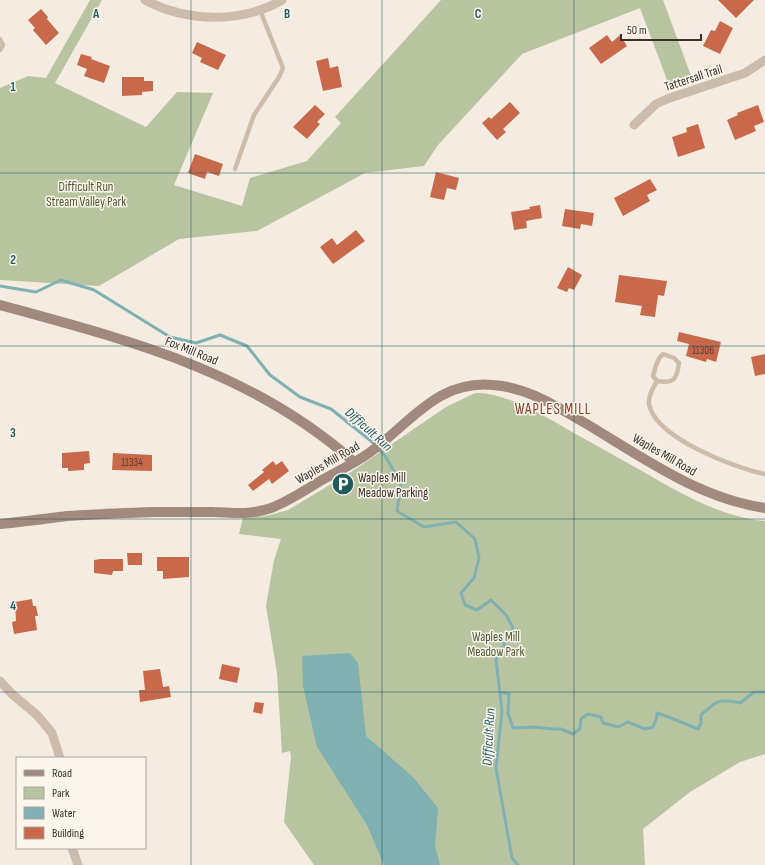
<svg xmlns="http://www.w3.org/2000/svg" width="765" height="865" viewBox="0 0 765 865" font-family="'Sofia Sans Condensed',sans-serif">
<rect width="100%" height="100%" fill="#f4ebe1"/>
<g fill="#b8c4a0">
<polygon points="90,0 102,0 55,83 146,127 177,92 213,93 174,185 242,206 250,178 307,161 341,123 335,117 441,0 663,0 693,81 670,88 640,8 522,54 438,145 424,166 365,173 257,231 179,239 99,286 0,280 0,88 28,76 46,78"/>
<path d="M475,393C501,391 543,415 565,428C591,442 616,457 642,471C680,493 720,517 765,521V754L740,762L690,792L643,829L645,865H314L284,822L291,757L290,751L282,753L277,673L266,606L274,560L281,539L239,534L243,518L266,516L288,510L348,474L446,407Z"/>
</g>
<polygon fill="#7fb0b2" points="350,653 358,663 366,736 413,777 438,808 435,846 440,865 384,865 367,825 317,747 303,686 302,656"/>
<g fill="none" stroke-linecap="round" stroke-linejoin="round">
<g stroke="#7fb0b2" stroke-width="3">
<polyline points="0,286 36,292 61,280 94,290 170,337 196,343 220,335 247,346 270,375 300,397 331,409 371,441 385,456 401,483 397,511 424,527 456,522 475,539 479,558 474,578 461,593 465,605 477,610 491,600 506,615 513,628 496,660 502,711 496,768 512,858 518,865"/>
<path d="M500,692L509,694L508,713L513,728L534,727L553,729H561L573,734L580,729L581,719L588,714L601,717L603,723L618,727L628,722L645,729L653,727L656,720L657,713L666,716L698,729L701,723V715C716,701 719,698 740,703L754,692H765"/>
</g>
</g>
<g fill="#c8694b">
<polygon points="718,0 754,0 736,18"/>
<polygon points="41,9 48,17 47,19 59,33 46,45 33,30 35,28 28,20"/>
<polygon points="720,21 733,28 720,54 703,46 711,30 715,31"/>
<polygon points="607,35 612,42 620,35 627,46 601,64 589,48"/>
<polygon points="197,42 226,55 218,70 200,62 202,58 192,53"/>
<polygon points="81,54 92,57 91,59 110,66 104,83 84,76 87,69 77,65"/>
<polygon points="328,58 330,68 338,66 342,87 323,91 316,61"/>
<polygon points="122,77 144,77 144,81 153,81 153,91 142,92 142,95 122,96"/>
<polygon points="510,102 520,113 503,129 506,132 497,140 482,123 489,117 491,119"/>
<polygon points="315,105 325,114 317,122 320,124 307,139 293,127"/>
<polygon points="758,105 764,122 754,126 756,131 735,140 727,120 738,115 737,113"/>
<polygon points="698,124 705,148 678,157 672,137 687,132 686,128"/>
<polygon points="195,154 223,164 219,176 207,172 205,179 188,173"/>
<polygon points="436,172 459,178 456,190 447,188 444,200 430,197"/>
<polygon points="650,179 657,190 647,195 650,201 623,216 614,198"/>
<polygon points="540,205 542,218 526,221 527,228 514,230 511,212 530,209 529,207"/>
<polygon points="565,209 594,213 592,226 581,224 580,229 562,226"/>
<polygon points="356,230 365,241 333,264 320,247 332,238 337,245"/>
<polygon points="568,267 582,275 574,290 569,288 567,292 557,288"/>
<polygon points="619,275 667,281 664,296 658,295 655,317 640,315 642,306 615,302"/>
<polygon points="679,332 721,342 716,362 707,359 706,362 686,356 689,344 677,341"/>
<polygon points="765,354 765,374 755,376 751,357"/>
<polygon points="89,451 90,463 84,464 84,470 68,471 68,468 62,468 62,453"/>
<polygon points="113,453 152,455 152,471 112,470"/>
<polygon points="273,461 276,465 282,461 289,471 272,484 269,479 253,491 248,485 264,472 262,470"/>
<polygon points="127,553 142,553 142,565 128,565"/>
<polygon points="157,557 189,557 189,577 163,579 163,571 157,571"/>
<polygon points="100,559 123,559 123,571 113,571 112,575 94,573 94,560"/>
<polygon points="32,599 33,606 36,606 38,616 35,616 37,630 14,634 12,622 16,621 15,602"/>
<polygon points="222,664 240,668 237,683 219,679"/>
<polygon points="160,669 163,687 169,686 171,697 140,702 139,690 145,690 143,671"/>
<polygon points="255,702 264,703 262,714 253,712"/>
</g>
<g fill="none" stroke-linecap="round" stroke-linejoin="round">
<g stroke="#cdbbac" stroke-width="4.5">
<polyline points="0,39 3,45 0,50"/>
<polyline points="235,169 254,115 279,77 283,68 260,10"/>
<path d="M663,354L674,358L679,363C677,379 674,384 657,381L653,376C655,368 657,359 663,354Z"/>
<path d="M657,381C653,388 648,396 649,404C655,438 735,468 765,474"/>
</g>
<g stroke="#cdbbac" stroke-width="9">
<path d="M145,0C186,22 241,24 282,0"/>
<polyline points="634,125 656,104 667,99 745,73 765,60"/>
<polyline points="0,681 12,694 37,715 52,733 60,758"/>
<polyline points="72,848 78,865"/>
</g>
<g stroke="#a18a7d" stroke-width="10">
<path d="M0,305C128,340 252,371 354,462"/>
<path d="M0,524C22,522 44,519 67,516C97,514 128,513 158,512C176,512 195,512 213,512C232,513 252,515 271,508C289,501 305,490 322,480C338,471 355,463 369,453C411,423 436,380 493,385C527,387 557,407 585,423C642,457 698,498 765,508"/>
</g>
</g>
<path fill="none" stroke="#1f5a5e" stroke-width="1" stroke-opacity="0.55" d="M191,0V865M382,0V865M574,0V865M0,173H765M0,346H765M0,519H765M0,692H765"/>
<defs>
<g id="parking-disc" transform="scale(1.15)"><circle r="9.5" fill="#1f5a5e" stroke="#fbf5ee"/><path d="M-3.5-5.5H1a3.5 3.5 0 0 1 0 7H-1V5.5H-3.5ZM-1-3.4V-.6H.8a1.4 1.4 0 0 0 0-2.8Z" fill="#fff"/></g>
</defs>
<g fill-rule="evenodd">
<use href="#parking-disc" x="343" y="484"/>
</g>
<g text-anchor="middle" stroke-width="3" stroke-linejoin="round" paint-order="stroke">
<g font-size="11" fill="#5e3e33">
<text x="703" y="354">11306</text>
<text x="132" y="466">11334</text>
</g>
<g font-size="13" fill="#3b302b" stroke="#fbf5ee">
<text transform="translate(693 77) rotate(-18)" y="5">Tattersall Trail</text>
<text transform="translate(192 350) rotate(22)" y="5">Fox Mill Road</text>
<text transform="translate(665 454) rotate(30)" y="5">Waples Mill Road</text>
<text transform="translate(327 462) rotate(-30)" y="5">Waples Mill Road</text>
</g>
<g font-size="13" fill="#4a5a2e" stroke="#fbf5ee">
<text x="86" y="191">Difficult Run<tspan x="86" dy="15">Stream Valley Park</tspan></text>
<text x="496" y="641">Waples Mill<tspan x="496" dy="15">Meadow Park</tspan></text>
</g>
<g font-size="13" fill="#3b302b" stroke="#fbf5ee" text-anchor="start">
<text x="358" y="482">Waples Mill<tspan x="358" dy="15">Meadow Parking</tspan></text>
</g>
<g font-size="14" font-style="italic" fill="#1f5a5e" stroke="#fbf5ee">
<text transform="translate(369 429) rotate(42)" y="5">Difficult Run</text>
<text transform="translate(488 737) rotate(-87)" y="5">Difficult Run</text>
</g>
<g font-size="15" letter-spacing="1" fill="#8c3b22" stroke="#fbf5ee">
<text x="553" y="414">WAPLES MILL</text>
</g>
</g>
<g font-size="13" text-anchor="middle" font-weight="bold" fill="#1f5a5e" stroke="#fbf5ee" stroke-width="3" stroke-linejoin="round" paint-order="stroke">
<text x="96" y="18">A</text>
<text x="287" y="18">B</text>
<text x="478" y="18">C</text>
<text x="13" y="91">1</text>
<text x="13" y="264">2</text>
<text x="13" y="437">3</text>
<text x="13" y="610">4</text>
</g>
<rect x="16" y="757" width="130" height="92" fill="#fbf5ee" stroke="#aea6a0"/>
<rect x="24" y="770" width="20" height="6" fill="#a18a7d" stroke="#aea6a0"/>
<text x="52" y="777" font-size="12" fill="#3b302b">Road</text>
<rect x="24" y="787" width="20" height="12" fill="#b8c4a0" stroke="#aea6a0"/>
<text x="52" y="797" font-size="12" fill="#3b302b">Park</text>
<rect x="24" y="807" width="20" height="12" fill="#7fb0b2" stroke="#aea6a0"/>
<text x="52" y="817" font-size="12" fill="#3b302b">Water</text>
<rect x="24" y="827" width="20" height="12" fill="#c8694b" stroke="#aea6a0"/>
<text x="52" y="837" font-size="12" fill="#3b302b">Building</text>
<path d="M621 34v6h80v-6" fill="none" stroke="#3b302b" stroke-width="2"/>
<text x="627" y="34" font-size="12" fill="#3b302b" stroke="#fbf5ee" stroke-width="3" paint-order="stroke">50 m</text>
</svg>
